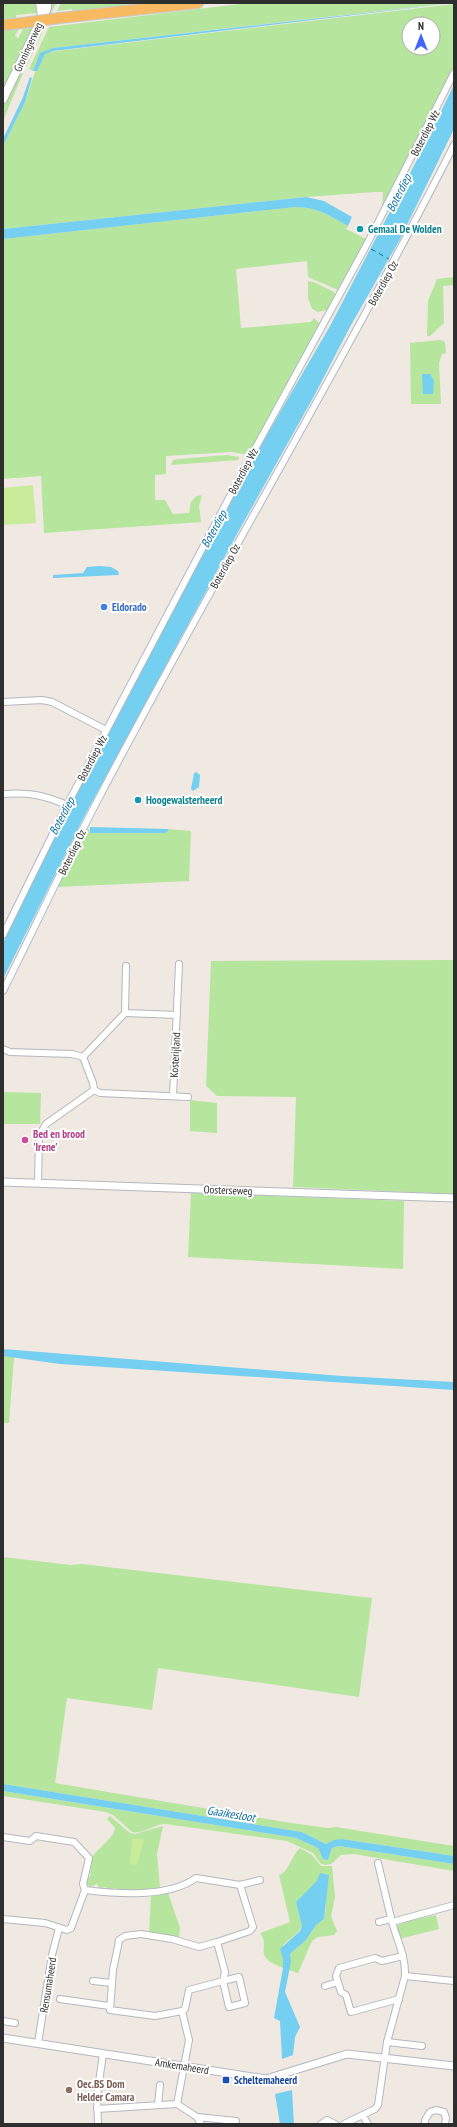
<svg xmlns="http://www.w3.org/2000/svg" width="457" height="2127" viewBox="0 0 457 2127" font-family="'PT Sans Narrow',sans-serif">
<rect width="100%" height="100%" fill="#efe9e1"/>
<g fill="#b6e59e" fill-rule="evenodd">
<polygon points="3,3 37,3 37,13 16,15 16,19 3,20"/>
<polygon points="50,3 56,3 26,67 23,65 46,21"/>
<polygon points="61,3 156,3 73,12 72,9 57,11"/>
<polygon points="248,3 451,3 53,48 38,58 33,71 29,69 49,27"/>
<path d="M454,4V69L382,208L383,192H375L306,197L3,229V146L25,102L35,72L45,54L48,52ZM409,24H433V48H409Z"/>
<polygon points="33,28 5,85 3,90 3,30 19,29 15,35 18,39 23,29"/>
<polygon points="21,72 23,73 3,121 3,107"/>
<path d="M296,207C317,207 330,216 348,226L346,229L366,239L338,290L308,277L307,261L236,269L241,328L311,322L314,318L320,324L249,455L232,452L166,456V474L155,475V500H165L173,514L189,513L191,502L196,496L202,495L199,506L201,522L44,533L41,476L3,479V239Z"/>
<polygon points="454,277 454,285 443,286 444,323 430,336 427,336 428,301 437,279"/>
<polygon points="308,281 314,282 334,292 335,295 327,310 318,312 312,309 308,298"/>
<polygon points="441,340 445,342 446,353 442,354 439,363 441,404 411,404 410,343"/>
<polygon points="227,455 239,457 238,460 171,465 173,460 179,459"/>
<polygon points="86,829 89,829 90,833 165,833 168,829 191,831 189,881 58,887"/>
<polygon points="454,960 454,1194 293,1187 296,1097 217,1096 206,1086 211,961"/>
<polygon points="3,1092 41,1093 40,1124 3,1124"/>
<polygon points="190,1100 217,1103 217,1133 190,1131"/>
<polygon points="191,1193 404,1201 403,1269 188,1257"/>
<polygon points="3,1356 14,1357 9,1423 3,1423"/>
<polygon points="3,1557 71,1565 82,1564 372,1598 359,1697 158,1668 152,1710 67,1698 55,1783 291,1823 328,1828 336,1827 454,1846 454,1856 342,1839 326,1844 302,1832 3,1784"/>
<path d="M3,1791L296,1838L318,1848L323,1859L328,1860L332,1848L339,1846L454,1864V1871L354,1854L341,1855L331,1864L325,1865L320,1863L313,1853L287,1841L166,1824C154,1824 144,1834 132,1832L113,1815L106,1812L3,1796Z"/>
<path d="M110,1816L130,1833L135,1834L163,1826L157,1854L160,1887L158,1889L129,1891L128,1889L117,1890L116,1888L107,1890L106,1887L99,1888L97,1884L90,1887L86,1883L91,1874L90,1873L92,1863L90,1862C95,1848 112,1842 115,1828L107,1819Z"/>
<path d="M300,1848L312,1855L321,1866H332L335,1897L331,1916L337,1931L334,1935L318,1937L312,1941L298,1973L289,1970L290,1954L306,1940L316,1925L324,1919L326,1905L318,1881L296,1902L302,1926L298,1932L283,1945V1968C250,1955 272,1949 260,1933L290,1922L279,1875C288,1873 292,1855 300,1848Z"/>
<polygon points="168,1893 180,1928 179,1937 149,1932 151,1896"/>
<polygon points="436,1915 439,1929 399,1939 396,1926 408,1921"/>
</g>
<g fill="#c9ec9a">
<polygon points="33,485 36,523 3,525 3,488"/>
<polygon points="132,1839 144,1839 137,1865 130,1864"/>
</g>
<g fill="#75cff0">
<polygon points="454,3 53,51 45,54 37,71 33,71 40,53 53,48"/>
<polygon points="30,77 32,78 25,102 3,146 3,139 23,97"/>
<polygon points="454,85 454,129 399,241 351,325 314,396 237,534 85,815 3,979 3,943 61,824 249,466 330,326 420,154"/>
<path d="M306,197L324,201L352,217L348,226C330,216 317,207 296,207L3,239V229Z"/>
<polygon points="422,374 430,374 434,381 433,394 423,394"/>
<polygon points="99,566 111,567 118,571 119,575 53,578 53,575 83,573 87,567"/>
<polygon points="196,772 200,775 199,787 193,791 191,789 194,773"/>
<polygon points="90,827 168,829 168,831 165,833 90,833"/>
<polygon points="3,1349 342,1376 454,1382 454,1390 60,1364 3,1356"/>
<polygon points="3,1784 302,1832 326,1844 334,1840 342,1839 454,1856 454,1864 339,1846 332,1848 328,1860 323,1859 318,1848 296,1838 3,1791"/>
<polygon points="320,1873 329,1875 324,1919 316,1925 306,1940 290,1954 291,1962 285,1992 300,2027 295,2037 293,2055 282,2059 280,2021 274,2018 283,1968 283,1959 280,1949 300,1931 302,1926 296,1902 317,1881"/>
<polygon points="292,2090 294,2124 280,2124 275,2094"/>
</g>
<g fill="none" stroke-linecap="round" stroke-linejoin="round">
<polyline stroke="#0d6fa3" stroke-width="1" stroke-dasharray="5 4" stroke-linecap="butt" points="371,249 389,259"/>
<g stroke="#b4b7c1" stroke-width="8">
<g id="minor">
<polyline points="3,702 42,700 52,702 106,730"/>
<path d="M3,794C29,792 43,795 67,805"/>
<polyline points="3,935 67,805 249,460 366,246 454,73"/>
<path d="M3,991C36,925 67,858 102,792C216,575 343,364 454,145"/>
<polyline points="125,1013 177,1015"/>
<polyline points="3,1049 10,1052 72,1054 83,1057"/>
<polyline points="94,1090 93,1083 83,1057 125,1013 126,966"/>
<polyline points="94,1090 100,1093 188,1097"/>
<polyline points="173,1096 179,964"/>
<polyline points="38,1183 39,1136 46,1124 94,1090"/>
<polyline points="3,1837 30,1841 36,1836 74,1842 89,1858 83,1884 85,1890 71,1928 67,1930 45,1923 3,1919"/>
<polyline points="378,1863 392,1922"/>
<path d="M85,1890C118,1894 168,1898 196,1878L240,1885"/>
<polyline points="379,1922 391,1919"/>
<polyline points="405,1976 454,1981"/>
<polygon points="239,1977 245,2003 229,2007 223,1981"/>
<polyline points="93,1981 112,1983"/>
<polyline points="325,1986 338,1982"/>
<polyline points="60,1999 109,2006"/>
<polyline points="399,1999 351,2012 346,1995 341,1992 336,1976 339,1968 375,1958 382,1961 403,1956"/>
<polyline points="182,2011 155,2016 110,2010 113,1970 118,1946 119,1940 125,1936 141,1934 172,1939 199,1947 217,1942"/>
<polyline points="3,2021 15,2023"/>
<polyline points="387,2042 422,2046"/>
<polyline points="38,2043 52,1955 59,1928"/>
<polyline points="177,2104 197,2117"/>
<polyline points="158,2105 160,2085"/>
<polyline points="97,2109 177,2104 189,2040 182,2011 185,2009 189,1990 223,1981 225,1972 217,1942 250,1931 253,1927 240,1885 260,1880"/>
<polyline points="363,2116 368,2124"/>
<polyline points="98,2124 97,2096 103,2054"/>
<polyline points="201,2124 197,2117 236,2121"/>
<polyline points="321,2124 327,2120 335,2124"/>
<path d="M344,2124L375,2109L378,2105L387,2042L405,1976C406,1957 397,1940 392,1922L454,1905"/>
<polyline points="425,2124 425,2120 430,2112 436,2110 444,2112 446,2118 445,2124"/>
</g>
</g>
<g stroke="#b4b7c1" stroke-width="9">
<g id="tertiary">
<polyline points="3,1182 454,1198"/>
<polyline points="3,2038 266,2079 347,2054 454,2066"/>
</g>
</g>
<g stroke="#b4b7c1" stroke-width="10">
<g id="secondary">
<polyline points="40,3 42,16"/>
<polyline points="3,99 47,8 47,3"/>
</g>
</g>
<g stroke="#c9c9c9" stroke-width="12">
<g id="trunk">
<polyline points="60,18 198,3"/>
<polyline points="3,25 22,23"/>
</g>
</g>
<use href="#minor" stroke="#fff" stroke-width="6"/>
<use href="#tertiary" stroke="#fff" stroke-width="7"/>
<use href="#secondary" stroke="#fff" stroke-width="8"/>
<use href="#trunk" stroke="#f8ba60" stroke-width="10"/>
<g stroke="#c9c9c9" stroke-width="12" stroke-linecap="butt">
<polyline id="trunk-bridge" points="22,23 60,18"/>
</g>
<use href="#trunk-bridge" stroke="#f8ba60" stroke-width="10"/>
</g>
<g fill="#0f9aa8" stroke="#fff" stroke-width="1.5">
<circle cx="360" cy="229" r="4"/>
<circle cx="138" cy="800" r="4"/>
</g>
<circle fill="#3f7fe0" stroke="#fff" stroke-width="1.5" cx="104" cy="607" r="4"/>
<circle fill="#d1479c" stroke="#fff" stroke-width="1.5" cx="25" cy="1140" r="4"/>
<rect fill="#1a4fb4" stroke="#fff" stroke-width="1.5" x="222" y="2076" width="8" height="8" rx="2"/>
<circle fill="#8d6e63" stroke="#fff" stroke-width="1.5" cx="69" cy="2090" r="4"/>
<g text-anchor="middle" stroke-width="4" stroke-linejoin="round" paint-order="stroke">
<g font-size="11" fill="#2e2e2e" stroke="#fff">
<text transform="translate(28 47) rotate(-65)" y="4">Groningerweg</text>
<text transform="translate(425 133) rotate(-63)" y="4">Boterdiep Wz</text>
<text transform="translate(383 283) rotate(-61)" y="4">Boterdiep Oz</text>
<text transform="translate(243 471) rotate(-62)" y="4">Boterdiep Wz</text>
<text transform="translate(225 566) rotate(-61)" y="4">Boterdiep Oz</text>
<text transform="translate(92 758) rotate(-62)" y="4">Boterdiep Wz</text>
<text transform="translate(72 852) rotate(-64)" y="4">Boterdiep Oz</text>
<text transform="translate(175 1055) rotate(-87)" y="4">Kosterijland</text>
<text transform="translate(228 1190) rotate(2)" y="4">Oosterseweg</text>
<text transform="translate(48 1985) rotate(-81)" y="4">Rensumaheerd</text>
<text transform="translate(182 2066) rotate(9)" y="4">Amkemaheerd</text>
</g>
<g font-size="11" font-weight="bold" fill="#0d838f" stroke="#fff" text-anchor="start">
<text x="368" y="233">Gemaal De Wolden</text>
<text x="146" y="804">Hoogewalsterheerd</text>
</g>
<g font-size="11" font-weight="bold" fill="#366cbe" stroke="#fff" text-anchor="start">
<text x="112" y="611">Eldorado</text>
</g>
<g font-size="11" font-weight="bold" fill="#b23c85" stroke="#fff" text-anchor="start">
<text x="33" y="1138">Bed en brood<tspan x="33" dy="13">'Irene'</tspan></text>
</g>
<g font-size="11" font-weight="bold" fill="#164399" stroke="#fff" text-anchor="start">
<text x="234" y="2084">Scheltemaheerd</text>
</g>
<g font-size="11" font-weight="bold" fill="#785e54" stroke="#fff" text-anchor="start">
<text x="77" y="2088">Oec.BS Dom<tspan x="77" dy="13">Helder Camara</tspan></text>
</g>
<g font-size="12" font-style="italic" fill="#0d6fa3" stroke="#fff">
<text transform="translate(399 193) rotate(-63)" y="4">Boterdiep</text>
<text transform="translate(214 529) rotate(-61)" y="4">Boterdiep</text>
<text transform="translate(62 816) rotate(-62)" y="4">Boterdiep</text>
<text transform="translate(231 1814) rotate(9)" y="4">Gaaikesloot</text>
</g>
</g>
<rect width="457" height="2127" fill="none" stroke="#2e2e2e" stroke-width="8"/>
<g transform="translate(421 36)"><circle r="19" fill="#ffffff" stroke="#ababab"/>
<path d="M0-3L7 15L0 10L-7 15Z" fill="#4264fb"/>
<text y="-6" font-size="11" font-weight="bold" text-anchor="middle" fill="#2e2e2e">N</text>
</g>
</svg>
